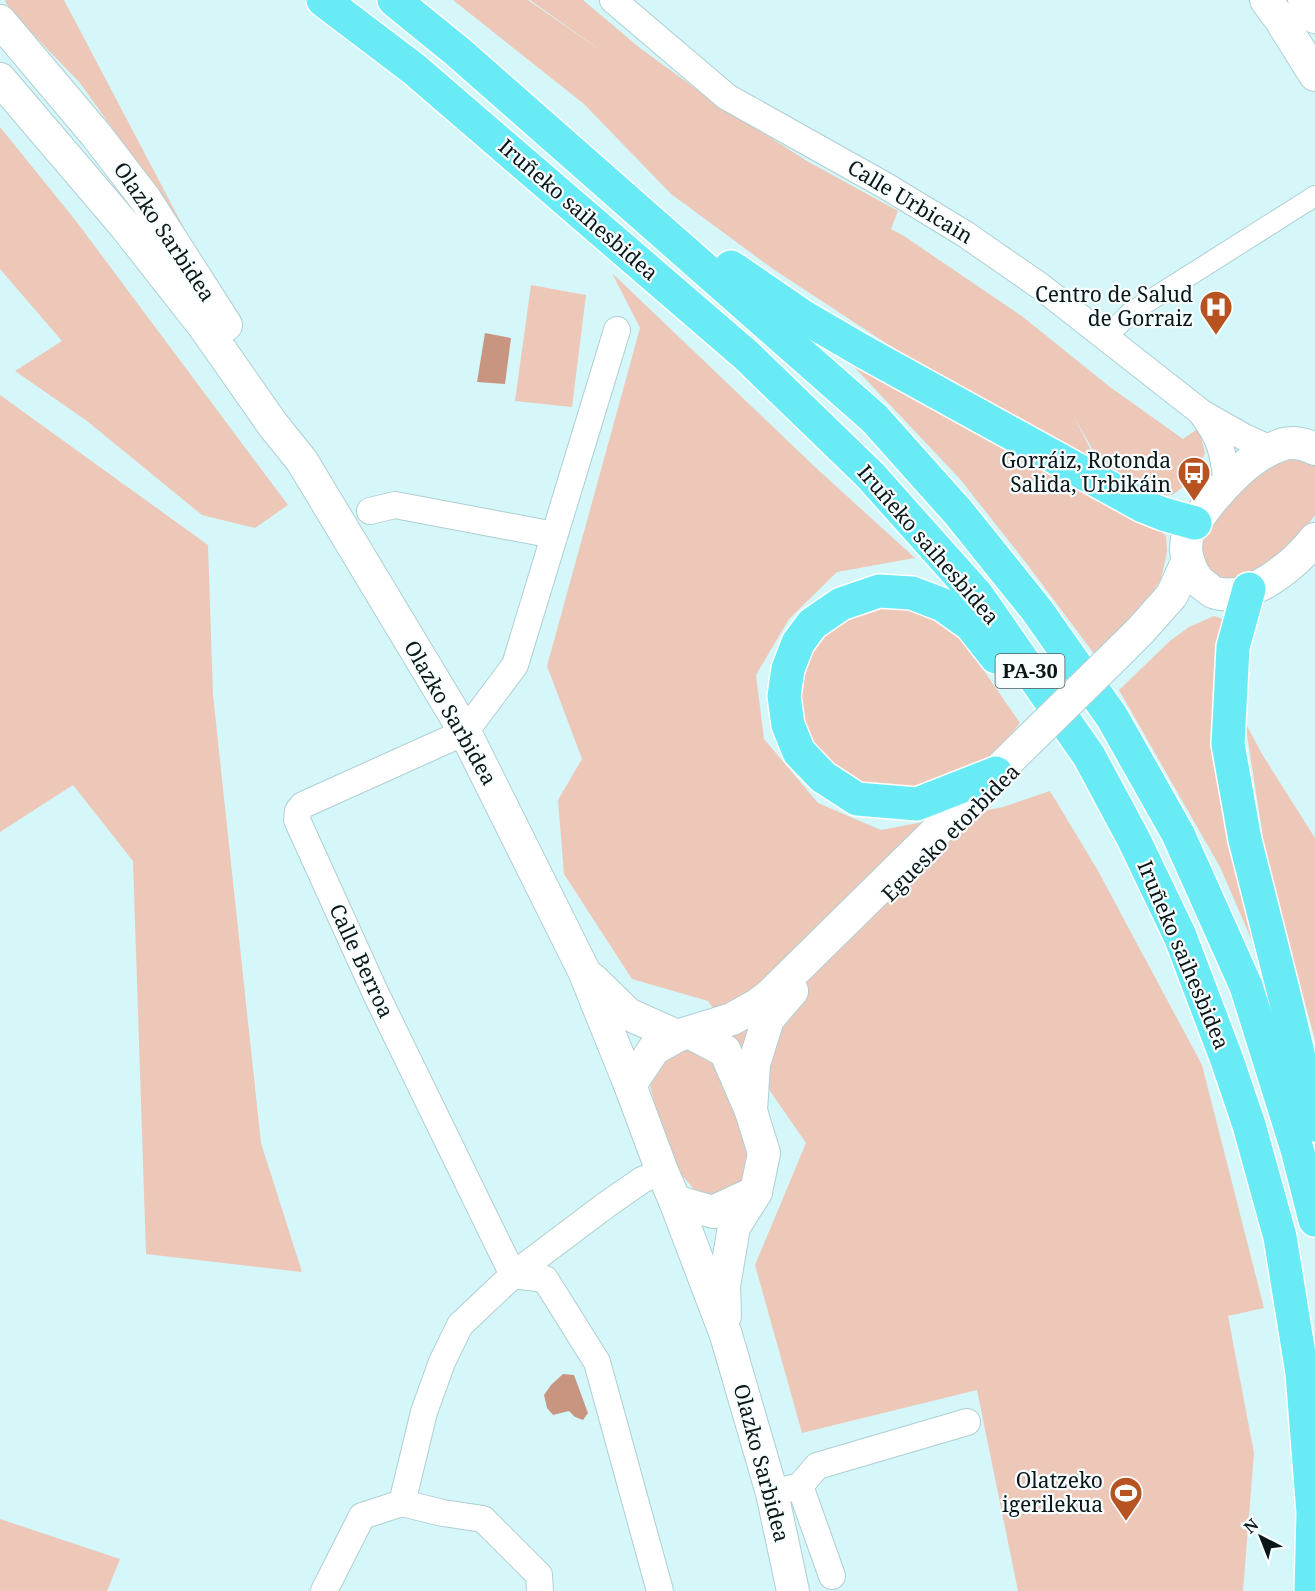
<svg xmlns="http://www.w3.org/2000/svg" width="1315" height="1591" viewBox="0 0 1315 1591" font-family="'Noto Serif',serif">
<rect width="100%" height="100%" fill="#d5f7fa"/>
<g fill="#edc8b8">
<polygon points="5,0 64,0 185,230 80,83 9,9"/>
<polygon points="453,0 528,0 610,57 530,0 583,0 640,48 710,99 807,161 898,211 891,229 904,236 1023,317 1110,387 1183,439 1199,428 1205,453 1194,479 1172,495 1154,496 1111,482 1074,417 1111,489 927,370 773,269 671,194 584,104"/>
<polygon points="0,127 76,221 288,505 255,528 202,515 87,421 15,371 62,341 0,269"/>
<polygon points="612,273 815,467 915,558 837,572 789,619 756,675 764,739 818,803 881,830 1003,807 1050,791 1097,869 1202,1065 1264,1308 1228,1316 1254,1453 1243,1591 1018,1591 977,1390 802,1433 755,1265 806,1143 708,1001 632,979 564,874 558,800 582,759 547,666 640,328"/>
<polygon points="531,285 586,295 572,407 515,401"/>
<polygon points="840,352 1148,520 1166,536 1167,552 1161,579 1142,610 1095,655 1027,564 960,479"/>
<polygon points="0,395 208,545 213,695 261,1143 302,1272 146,1254 133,861 73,785 0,832"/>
<path d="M1292,459H1307L1315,464V515C1296,542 1270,561 1243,580L1216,577L1211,573L1202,560L1201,544L1208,529L1230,501L1262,472L1280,460Z"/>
<polygon points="883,603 929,612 959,635 1020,723 993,757 913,792 859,788 807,742 796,702 806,659 821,635 845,618"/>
<polygon points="1214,616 1223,619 1221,657 1266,973 1220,867 1119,690 1171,640 1189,627"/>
<polygon points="1245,722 1262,754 1315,838 1315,1040 1267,863"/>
<polygon points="688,1047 705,1054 721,1071 748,1138 749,1181 716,1199 697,1193 681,1174 667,1146 657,1114 650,1085 658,1063"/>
<polygon points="0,1519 120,1559 107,1591 0,1591"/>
</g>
<g fill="#c89680">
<polygon points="485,333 511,338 505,384 477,382"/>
<polygon points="563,1374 574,1375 588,1413 583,1420 575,1417 569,1411 553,1415 547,1408 544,1395 551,1385"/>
</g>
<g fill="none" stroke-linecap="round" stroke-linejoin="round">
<g stroke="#aecfd2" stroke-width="22">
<polyline id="pedestrian" points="1107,337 1130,313 1315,196"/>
</g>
<g stroke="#aecfd2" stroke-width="28">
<g id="minor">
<polyline points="613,0 727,97 886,186 965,234 1040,286 1202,413 1244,437 1271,449"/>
<polyline points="617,330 515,665 465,732 303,805 298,811 297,820 376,994 513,1275 545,1279 597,1362 660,1591"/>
<path d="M1202,414C1221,439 1223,452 1227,483"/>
<polyline points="370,511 395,505 554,535"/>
<polyline points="800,1486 832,1576"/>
<polyline points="772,1493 800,1486 817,1466 967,1422"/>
<polyline points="324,1591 362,1516 402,1503"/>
<polyline points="540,1591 539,1575 483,1519 443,1513 402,1503 424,1412 442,1362 460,1325 513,1275 606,1205 642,1180 662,1171"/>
</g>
</g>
<g stroke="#aecfd2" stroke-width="34">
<g id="tertiary">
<polyline points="1266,0 1280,19 1315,75"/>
<polyline points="1304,0 1315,17"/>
<polyline points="0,21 97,136 146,200 226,325"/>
<polyline points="0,79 126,227 203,325 273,425 302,461 465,732 584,971 630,1085 662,1171 675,1201 726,1335 772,1493 793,1591"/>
<path d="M1315,449C1305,444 1295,441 1284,444C1250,454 1219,489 1199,517C1196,522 1191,527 1189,532C1187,537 1186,545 1186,550C1187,561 1193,576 1201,583C1206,586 1210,592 1216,593C1251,602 1294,565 1315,539"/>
<polyline points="1122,649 1141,630 1172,595 1188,560"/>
<polyline points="592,979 628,1014 677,1036"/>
<polyline points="691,1033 725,1051 751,1111 764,1153 756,1192 734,1227 724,1286 725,1316"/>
<polyline points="630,1085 654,1049 677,1036 732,1019 757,1005 769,996 1022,747"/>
<polyline points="751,1111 754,1064 768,1019 792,991"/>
<polyline points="675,1201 713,1212 756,1192"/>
</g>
</g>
<g stroke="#fff" stroke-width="36">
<g id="motorway">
<polyline points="323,0 414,69 746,355 870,475 977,595 1089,756 1134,840 1180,936 1227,1060 1249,1125 1280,1237 1302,1373 1313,1513 1311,1591"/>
<polyline points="394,0 458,52 874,418 958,512 1036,609 1112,717 1178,834 1246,986 1297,1149 1315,1220"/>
<polyline points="731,267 804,317 864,352 1143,506 1163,514 1195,523"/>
<polyline points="1249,589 1233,647 1228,744 1245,840 1283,990 1315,1125"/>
<polyline points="996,657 971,625 943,605 912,593 879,591 841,604 812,624 798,643 788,669 784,696 788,725 799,752 823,777 857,799 917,804 996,773"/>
</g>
</g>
<use href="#pedestrian" stroke="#fff" stroke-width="20"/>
<use href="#minor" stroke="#fff" stroke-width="26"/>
<use href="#tertiary" stroke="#fff" stroke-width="32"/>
<use href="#motorway" stroke="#69ebf6" stroke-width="33"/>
<g stroke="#aecfd2" stroke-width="34" stroke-linecap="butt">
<polyline id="tertiary-bridge" points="1022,747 1122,649"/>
</g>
<use href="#tertiary-bridge" stroke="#fff" stroke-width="32"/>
</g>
<defs>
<g id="hospital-pin" transform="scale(1.725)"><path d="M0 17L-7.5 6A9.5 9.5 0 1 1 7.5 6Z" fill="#b75320" stroke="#f8feff"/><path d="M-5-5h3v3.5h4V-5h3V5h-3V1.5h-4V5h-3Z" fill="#fff"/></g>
<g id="bus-pin" transform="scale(1.725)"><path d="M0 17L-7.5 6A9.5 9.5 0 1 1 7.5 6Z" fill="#b75320" stroke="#f8feff"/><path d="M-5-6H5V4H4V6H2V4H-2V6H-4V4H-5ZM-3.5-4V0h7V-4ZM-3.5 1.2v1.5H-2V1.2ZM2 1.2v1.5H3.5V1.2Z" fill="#fff"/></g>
<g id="stadium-pin" transform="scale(1.725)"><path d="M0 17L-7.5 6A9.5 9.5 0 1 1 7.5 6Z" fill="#b75320" stroke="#f8feff"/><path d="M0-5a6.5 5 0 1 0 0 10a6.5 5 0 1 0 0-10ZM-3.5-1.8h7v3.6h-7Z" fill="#fff"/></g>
</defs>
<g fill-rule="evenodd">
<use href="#hospital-pin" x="1216" y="307"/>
<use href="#bus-pin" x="1194" y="473"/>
<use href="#stadium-pin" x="1126" y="1493"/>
</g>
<g text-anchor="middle" stroke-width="4.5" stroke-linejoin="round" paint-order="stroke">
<rect fill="#f8feff" stroke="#515c5d" stroke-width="1.5" x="995.5" y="654" width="69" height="34" rx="4.5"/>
<g font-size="20" font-weight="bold" fill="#0a1617">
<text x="1030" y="678">PA-30</text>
</g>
<g font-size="21" fill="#0a1617" stroke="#f8feff">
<text transform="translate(910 202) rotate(31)" y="7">Calle Urbicain</text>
<text transform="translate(578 210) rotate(41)" y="7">Iruñeko saihesbidea</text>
<text transform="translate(164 232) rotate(56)" y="7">Olazko Sarbidea</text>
<text transform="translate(928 545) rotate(49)" y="7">Iruñeko saihesbidea</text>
<text transform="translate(450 713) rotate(60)" y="7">Olazko Sarbidea</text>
<text transform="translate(951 833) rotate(-45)" y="7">Eguesko etorbidea</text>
<text transform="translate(1183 955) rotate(67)" y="7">Iruñeko saihesbidea</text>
<text transform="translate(361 961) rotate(65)" y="7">Calle Berroa</text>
<text transform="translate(761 1463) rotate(75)" y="7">Olazko Sarbidea</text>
</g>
<g font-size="21" fill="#0a1617" stroke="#f8feff" text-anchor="end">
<text x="1193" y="302">Centro de Salud<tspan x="1193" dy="24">de Gorraiz</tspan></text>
<text x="1171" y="468">Gorráiz, Rotonda<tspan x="1171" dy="24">Salida, Urbikáin</tspan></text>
<text x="1103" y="1488">Olatzeko<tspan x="1103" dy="24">igerilekua</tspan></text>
</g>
</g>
<g transform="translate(1261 1537) rotate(318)" stroke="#f8feff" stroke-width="4.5" paint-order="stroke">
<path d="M0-4.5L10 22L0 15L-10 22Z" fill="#0a1617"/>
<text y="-9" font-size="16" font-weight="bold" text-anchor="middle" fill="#0a1617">N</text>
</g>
</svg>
